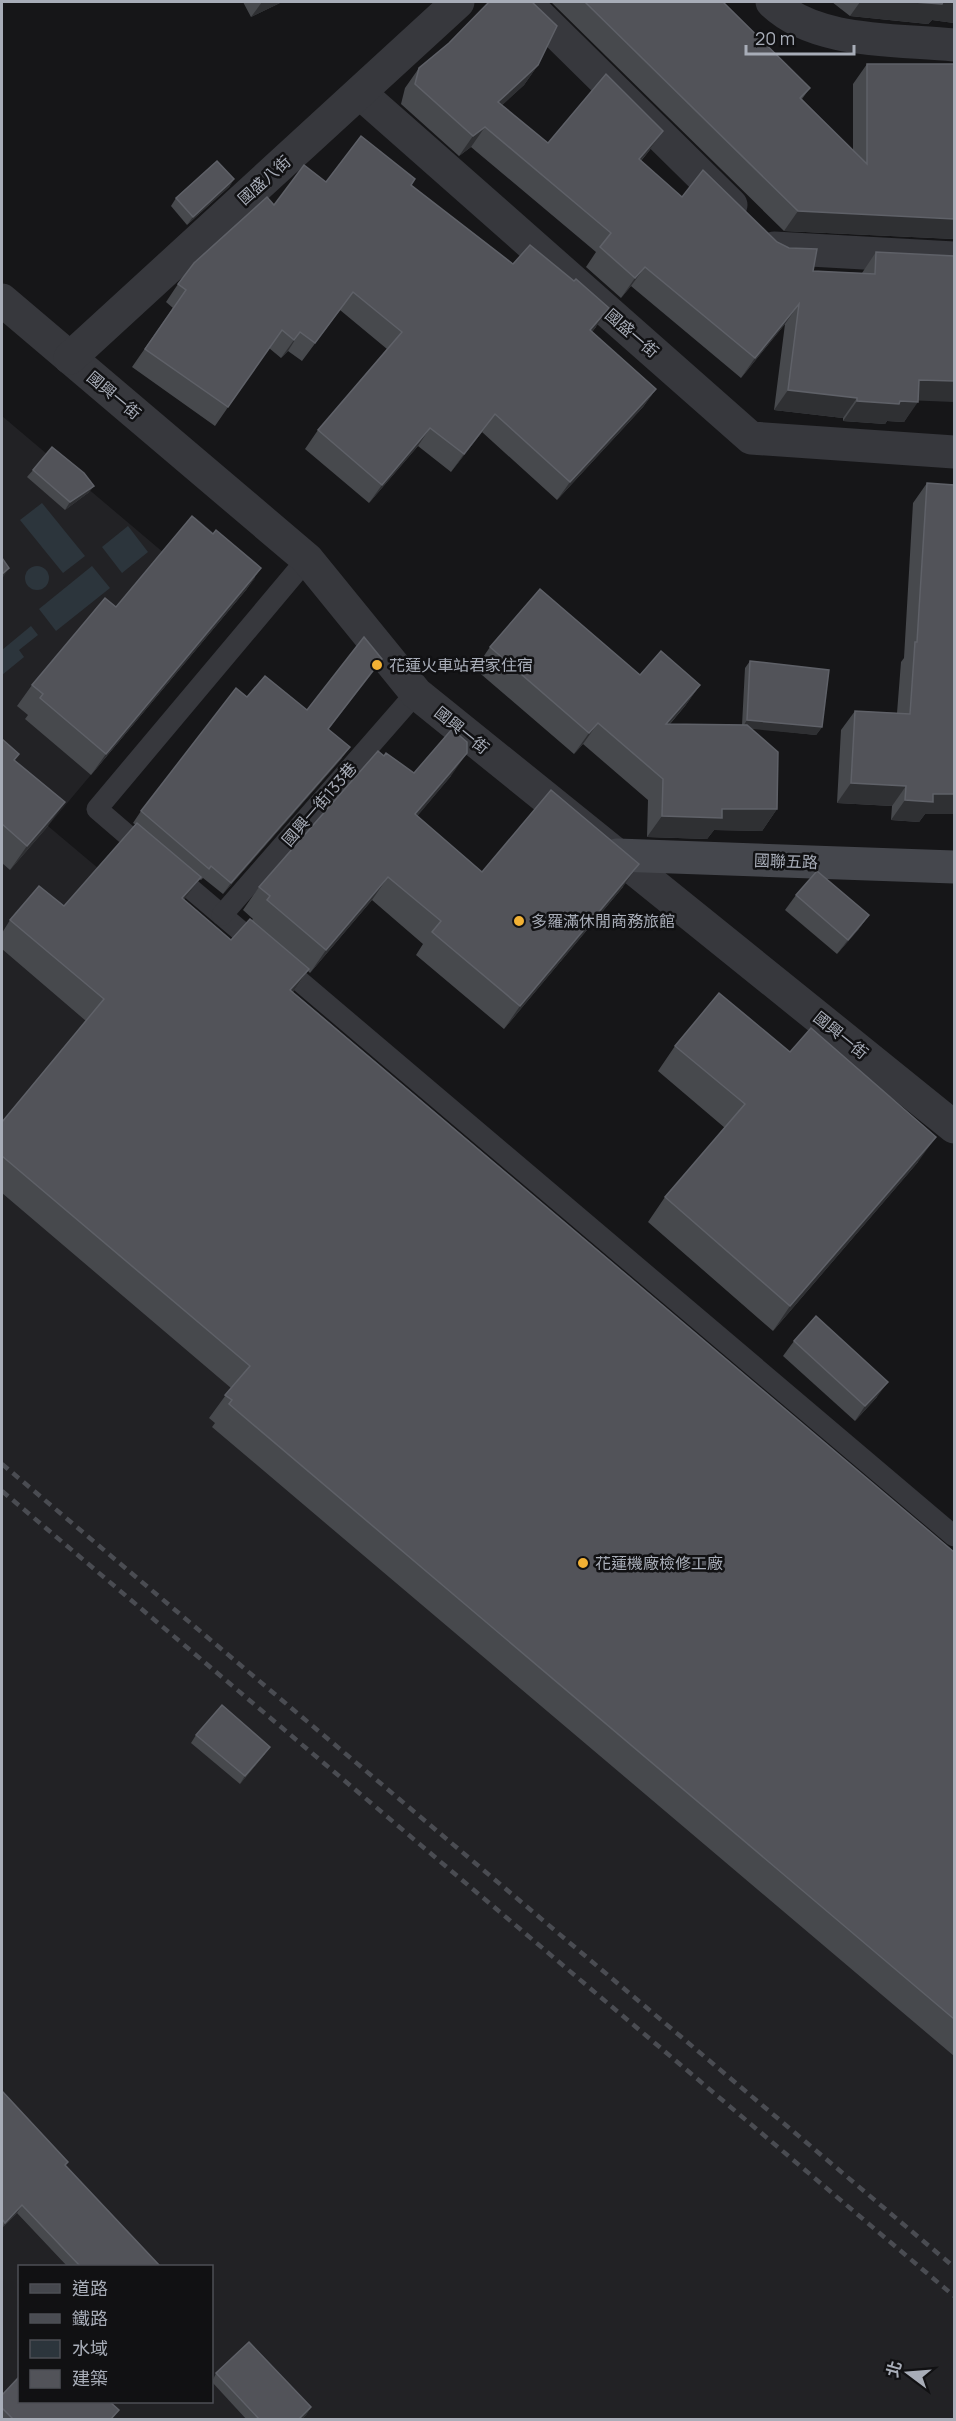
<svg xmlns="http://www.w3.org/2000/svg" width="956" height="2421" viewBox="0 0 956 2421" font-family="Manrope,'Noto Sans TC',sans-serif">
<rect width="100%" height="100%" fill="#161618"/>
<path fill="#222225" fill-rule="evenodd" d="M2,416L164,553L195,517L254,567L255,579L48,826L954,1589V2419H2ZM20,2266H212V2402H20Z"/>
<g fill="#2c353c">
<polygon points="42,503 85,556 63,573 20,520"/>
<polygon points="128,526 148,552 122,573 102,547"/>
<polygon points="92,566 110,588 56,631 39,609"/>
<circle cx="37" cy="578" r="12"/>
<polygon points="31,626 38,635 19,650 24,657 2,675 2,650"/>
</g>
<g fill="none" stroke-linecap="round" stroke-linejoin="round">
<g stroke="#37383d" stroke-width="21">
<polyline points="147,852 97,809 307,559"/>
<polyline points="171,872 954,1536"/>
<polyline points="222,915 416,693"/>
</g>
<g stroke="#37383d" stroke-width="33">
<polyline points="525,2 731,205"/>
<path d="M772,2C815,44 896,39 954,45"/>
<polyline points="360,93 751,438 954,452"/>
<polyline points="774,248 954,258"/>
<polyline points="2,300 307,559 416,693 954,1127"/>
<polyline points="70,358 458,2"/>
</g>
<polyline stroke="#45474d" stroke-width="33" points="617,855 954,867"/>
<g stroke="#4a4c52" stroke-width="4.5" stroke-dasharray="8 6" stroke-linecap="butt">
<polyline points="2,1464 954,2267"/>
<polyline points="2,1491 954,2296"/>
</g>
</g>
<g fill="#47494d">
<polygon points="243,2 282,2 251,17"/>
<polygon points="551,2 723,2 810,88 802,99 853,151 853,84 867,64 954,64 954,239 784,231"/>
<polygon points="832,2 954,2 954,23 932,20 928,24 850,16"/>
<polygon points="538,65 524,85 502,105 548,143 663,131 649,151 641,161 682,197 777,242 813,271 862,273 876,252 918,400 904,422 887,421 885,424 843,421 843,418 774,410 785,324 741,378 631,286 621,298 586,267 596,252 471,147 459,156 401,104 405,88 419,68"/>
<polygon points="234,179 229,187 187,225 171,206 176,198"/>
<polygon points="326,182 411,185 513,264 596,327 592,332 656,389 643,407 557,500 482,432 451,472 418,446 369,503 305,449 318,430 387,349 340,310 302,361 288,351 281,358 269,348 215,426 132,367 173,308 166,302 178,284 274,205"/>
<polygon points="33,470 94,486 88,493 65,510 27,477"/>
<polygon points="927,483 954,485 954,814 925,814 919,822 891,820 892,806 837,803 841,730 855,711 897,713 901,662 904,658 913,503"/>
<polygon points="213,534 261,568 246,590 91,775 25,719 28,715 17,706 32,685 116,607"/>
<polygon points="490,647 640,675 700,685 685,706 670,724 742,725 745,668 750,661 822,727 816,735 750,728 777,809 762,831 714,830 707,839 647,837 648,800 583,744 574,754 475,669"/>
<polygon points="382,659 328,729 342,758 223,894 203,878 201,880 199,879 184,900 231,940 253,919 243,910 259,887 384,756 414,773 451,776 417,816 482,872 623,887 504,1029 416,955 423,944 372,900 310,973 308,971 293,992 954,1552 954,2056 212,1427 215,1423 209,1418 231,1388 2,1193 2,1122 86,1021 2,949 2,933 10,920 64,906 136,825 133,823 141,811 247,697 307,710"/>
<polygon points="2,739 15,760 48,826 10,870 2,863"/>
<polygon points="796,895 869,915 858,930 837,954 785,910"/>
<polygon points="675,1046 918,1162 773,1331 648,1222 665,1197 725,1128 658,1071"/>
<polygon points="794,1341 877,1397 855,1421 783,1356"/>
<polygon points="196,1735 265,1754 240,1784 191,1743"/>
<polygon points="2,2091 68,2162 65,2166 160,2266 67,2266 17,2213 2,2228"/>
<polygon points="216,2373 311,2407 306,2415 301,2420 247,2420 212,2382"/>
<polygon points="2,2395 112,2420 2,2420"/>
</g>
<g fill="#2f3033">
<polygon points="262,2 282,2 251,17"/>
<polygon points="860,2 954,2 954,23 932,20 928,24 850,16"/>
<polygon points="538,65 524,85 484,122 498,102"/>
<polygon points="485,127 471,147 459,156 473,136"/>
<polygon points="663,131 649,151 625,179 639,159"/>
<polygon points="234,179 229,187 187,225 193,217"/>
<polygon points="798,211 954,219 954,239 784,231"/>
<polygon points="645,267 631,286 621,298 635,278"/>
<polygon points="799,304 785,324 741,378 755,358"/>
<polygon points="609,308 596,327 578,348 590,330"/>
<polygon points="300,332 288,351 281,358 294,340"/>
<polygon points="919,380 954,381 954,402 905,400"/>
<polygon points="656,389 643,407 557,500 570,482"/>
<polygon points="788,390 857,398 843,418 774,410"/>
<polygon points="857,401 900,401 918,402 904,422 887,421 885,424 843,421"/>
<polygon points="495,414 482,432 451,472 464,454"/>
<polygon points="430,428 418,446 369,503 382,485"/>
<polygon points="94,486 88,493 65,510 70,502"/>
<polygon points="9,568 2,579 2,574"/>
<polygon points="261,568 246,590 91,775 106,754"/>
<polygon points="382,659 374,671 319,741 328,729"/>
<polygon points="700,685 685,706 651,745 666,724"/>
<polygon points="747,720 822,727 816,735 742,728"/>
<polygon points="598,723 583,744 574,754 589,733"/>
<polygon points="350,747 342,758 223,894 231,883"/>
<polygon points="467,753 451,776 399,838 415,814"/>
<polygon points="851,783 906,786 892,806 837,803"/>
<polygon points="933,794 954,794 954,814 925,814 919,822 891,820 905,800"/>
<polygon points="65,802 48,826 10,870 27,846"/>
<polygon points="722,809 777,809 762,831 714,830 707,839 647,837 662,816"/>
<polygon points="639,864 623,887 504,1029 520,1006"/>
<polygon points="201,877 184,900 182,898"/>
<polygon points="388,877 372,900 310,973 326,950"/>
<polygon points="869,915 858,930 837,954 848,940"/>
<polygon points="309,969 293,992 290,990"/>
<polygon points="936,1137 918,1162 773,1331 790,1306"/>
<polygon points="888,1382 877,1397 855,1421 865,1406"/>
<polygon points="270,1747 265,1754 240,1784 245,1776"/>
<polygon points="22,2205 17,2213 2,2228 5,2223"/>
<polygon points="311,2407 306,2415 301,2420 298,2420"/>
</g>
<g fill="#525359" stroke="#5f6168" stroke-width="1.5">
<polygon points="489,2 532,2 557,26 538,65 498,102 548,143 606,74 663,131 639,159 682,197 703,170 777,242 789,248 817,249 813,271 875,274 876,252 954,256 954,381 919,380 918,402 900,401 899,404 857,401 857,398 788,390 799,304 755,358 645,267 635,278 600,247 611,233 485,127 473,136 415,84 419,68 449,43"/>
<polygon points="585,2 723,2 810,88 800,98 867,164 867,64 954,64 954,219 798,211"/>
<polygon points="914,2 943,2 942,4"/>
<polygon points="361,136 415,179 411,185 513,264 530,245 574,281 576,279 609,308 590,330 656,389 570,482 495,414 464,454 430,428 382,485 318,430 402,332 353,292 315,343 300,332 294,340 282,330 228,407 145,349 186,290 178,284 194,263 267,197 274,205 304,165 326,182"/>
<polygon points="217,161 234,179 193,217 176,198"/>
<polygon points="52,447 84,473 94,486 70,502 33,470"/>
<polygon points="927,483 954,485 954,794 933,794 933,802 905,800 906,786 851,783 855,711 910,714 915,642 917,642"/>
<polygon points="192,516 213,534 216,530 261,568 106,754 40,698 43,694 32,685 105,598 116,607"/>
<polygon points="2,558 9,568 2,574"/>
<polygon points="540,589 640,675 661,651 700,685 666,724 747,725 778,752 777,809 722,809 722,818 662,816 663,779 598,723 589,733 490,647"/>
<polygon points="364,637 382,659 328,729 350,747 231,883 211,866 209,869 141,811 236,688 247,697 265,676 307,710"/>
<polygon points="750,661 829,670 822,727 747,720"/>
<polygon points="452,729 467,742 467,753 415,814 482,872 551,790 639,864 520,1006 432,932 441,921 388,877 326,950 267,900 270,896 259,887 378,751 384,756 386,753 414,773"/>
<polygon points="2,739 19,754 14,760 65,802 27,846 2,824"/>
<polygon points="137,823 201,877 182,898 231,940 250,919 309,969 290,990 954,1552 954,2019 229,1404 232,1400 225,1395 250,1366 2,1156 2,1122 104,999 10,920 39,886 64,906"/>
<polygon points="817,871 869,915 848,940 796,895"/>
<polygon points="719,993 790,1052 811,1028 936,1137 790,1306 665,1197 745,1104 675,1046"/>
<polygon points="816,1316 888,1382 865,1406 794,1341"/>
<polygon points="222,1705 270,1747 245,1776 196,1735"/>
<polygon points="2,2091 68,2162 65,2165 160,2266 80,2266 22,2205 5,2223 2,2219"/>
<polygon points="249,2342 311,2407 298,2420 260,2420 216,2373"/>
<polygon points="20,2376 20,2402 110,2402 119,2410 110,2420 14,2420 2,2408 2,2395"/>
</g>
<g fill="#f2b134" stroke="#111113" stroke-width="2">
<circle cx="377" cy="665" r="6"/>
<circle cx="519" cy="921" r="6"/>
<circle cx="583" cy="1563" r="6"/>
</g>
<g text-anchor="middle" stroke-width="5" stroke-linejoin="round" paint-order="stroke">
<g font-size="16" fill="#a8adb8" stroke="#111113">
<text transform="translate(264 180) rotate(-42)" y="6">國盛八街</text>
<text transform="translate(632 333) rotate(41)" y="6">國盛一街</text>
<text transform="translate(114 395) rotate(40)" y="6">國興一街</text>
<text transform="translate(462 730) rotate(39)" y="6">國興一街</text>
<text transform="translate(319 804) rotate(-49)" y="6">國興一街133巷</text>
<text transform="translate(786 861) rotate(2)" y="6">國聯五路</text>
<text transform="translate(841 1035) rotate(39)" y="6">國興一街</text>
</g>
<g font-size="16" fill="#a8adb8" stroke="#111113" text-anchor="start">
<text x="389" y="671">花蓮火車站君家住宿</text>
<text x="531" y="927">多羅滿休閒商務旅館</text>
<text x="595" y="1569">花蓮機廠檢修工廠</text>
</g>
</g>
<rect width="956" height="2421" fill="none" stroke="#a8adb8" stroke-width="6"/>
<rect x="18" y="2265" width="195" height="138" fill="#111113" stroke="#4d4f55" stroke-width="1.5"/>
<rect x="30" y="2284" width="30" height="9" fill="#45474d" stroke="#4d4f55" stroke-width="1.5"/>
<text x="72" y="2295" font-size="18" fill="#a8adb8">道路</text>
<rect x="30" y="2314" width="30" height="9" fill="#4a4c52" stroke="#4d4f55" stroke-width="1.5"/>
<text x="72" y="2325" font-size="18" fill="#a8adb8">鐵路</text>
<rect x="30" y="2340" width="30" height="18" fill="#2c353c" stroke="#4d4f55" stroke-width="1.5"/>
<text x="72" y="2355" font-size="18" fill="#a8adb8">水域</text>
<rect x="30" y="2370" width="30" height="18" fill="#525359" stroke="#4d4f55" stroke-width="1.5"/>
<text x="72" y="2385" font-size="18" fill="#a8adb8">建築</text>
<g transform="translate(908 2373) rotate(286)" stroke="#111113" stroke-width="4.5" paint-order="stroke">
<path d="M0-4.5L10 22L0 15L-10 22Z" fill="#a8adb8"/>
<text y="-9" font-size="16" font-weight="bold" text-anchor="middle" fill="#a8adb8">北</text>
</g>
<path d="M746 45v9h108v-9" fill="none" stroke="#a8adb8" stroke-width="3"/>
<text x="755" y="45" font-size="18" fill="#a8adb8" stroke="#111113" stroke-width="4.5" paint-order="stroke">20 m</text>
</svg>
